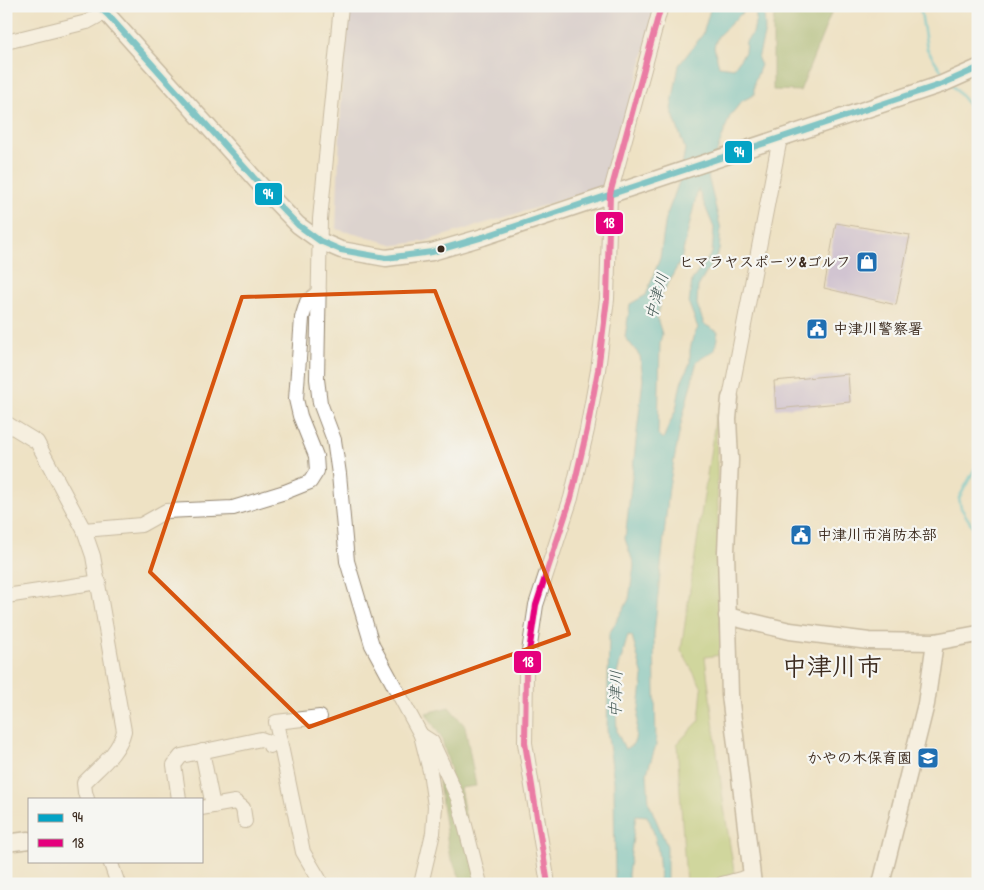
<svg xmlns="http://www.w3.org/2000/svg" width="984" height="890" viewBox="0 0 984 890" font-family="'Patrick Hand','Klee One',sans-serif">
<rect width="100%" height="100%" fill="#f6f6f2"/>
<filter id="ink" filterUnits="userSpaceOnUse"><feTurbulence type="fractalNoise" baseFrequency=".02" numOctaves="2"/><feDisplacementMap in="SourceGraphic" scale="10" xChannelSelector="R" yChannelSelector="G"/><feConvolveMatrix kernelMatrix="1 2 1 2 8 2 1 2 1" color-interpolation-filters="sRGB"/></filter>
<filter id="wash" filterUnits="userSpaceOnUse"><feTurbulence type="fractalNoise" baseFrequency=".0096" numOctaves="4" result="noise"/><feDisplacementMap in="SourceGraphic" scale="20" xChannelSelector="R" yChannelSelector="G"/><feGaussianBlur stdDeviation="1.12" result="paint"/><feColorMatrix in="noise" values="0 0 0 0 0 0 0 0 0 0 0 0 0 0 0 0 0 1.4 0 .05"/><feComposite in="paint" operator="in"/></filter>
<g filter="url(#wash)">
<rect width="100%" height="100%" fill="#eee2c4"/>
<polygon fill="#c5c0da" points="388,6 653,6 652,25 608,186 426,241 396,245 336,229 345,11 387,14"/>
<polygon fill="#acc76d" stroke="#747846" points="716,414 721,655 705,657 724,807 736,884 686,884 677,744 699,721 702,688 681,650"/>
<g fill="#89ac60" stroke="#626b3f">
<polygon points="775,6 834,6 800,91 773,90 773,26"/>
<polygon points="449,707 465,726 476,786 460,788 478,884 463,884 449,853 439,782 451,771 441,737 426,713"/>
</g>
<path fill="#54c1cd" stroke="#487676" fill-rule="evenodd" d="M711,6H747L744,11L718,36L714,47L719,66L734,68L745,52L746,41L753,33L756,18L755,6H764L765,31L758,59L761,65L754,83V95L742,101L730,116L708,176L721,229L719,251L698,287L697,304L704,324L718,332L715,350L697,361L681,424L669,487L654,635L656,745L647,773L649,803L667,846V884H659C661,862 657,835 647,816L636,815L628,875L629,884H615L614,782L607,730L609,634L629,599L634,565L625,539L643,379L640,356L625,337L630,304L646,295L660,258L666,217L679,182L685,149L671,109L679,65L703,34ZM698,189L714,228L712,253L692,280L689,304L698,328L693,337L690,350V363L681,383L676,409L663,439L658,435L660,343L662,334L657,318L662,294L681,260ZM628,635L632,636L643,677L635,740L632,745L625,749L617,732L615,681Z"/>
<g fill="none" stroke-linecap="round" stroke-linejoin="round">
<g stroke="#54c1cd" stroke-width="3">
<polyline points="920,6 927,49 945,76"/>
<polyline points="952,85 964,99 978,121"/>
<polyline points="975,530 961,508 959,498 978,463"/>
</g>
</g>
<g id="blocks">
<g fill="#aea1e1">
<polygon points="836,223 910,235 896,305 824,288"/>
<polygon points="848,374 850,402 776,409 774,381"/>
</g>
</g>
</g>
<g filter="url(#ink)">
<use href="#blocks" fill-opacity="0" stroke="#948671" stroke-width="1"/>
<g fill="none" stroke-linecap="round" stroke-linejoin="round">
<g stroke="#948671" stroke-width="16">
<g id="minor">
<polyline points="341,6 320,219 317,379 320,403 334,440 339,474 347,561 372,645 421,735 430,771 435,806 433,833 421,884"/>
<polyline points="6,42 87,22 98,16 107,6"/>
<polyline points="730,398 780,138"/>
<path d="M6,423L37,442L84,530L93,556L124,731C119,753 99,767 84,783L85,792L87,799"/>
<polyline points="84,530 141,525 166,511 233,508 285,492 310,482 317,471 316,456 300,416 296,399 302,318 307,302 319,292"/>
<polyline points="6,596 99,582"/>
<polyline points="421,735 432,742 458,798 480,884"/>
<polyline points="202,751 213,806"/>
<polyline points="179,799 174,765 181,756 261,739 269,742 270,746"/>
<polyline points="201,808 235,802 243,808 245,821"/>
<polyline points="110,861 118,884"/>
<polyline points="319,884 319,879 303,852 276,722 320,717"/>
<polyline points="548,884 525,743 526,672 536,605 571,498 587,430 598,370 607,299 610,194 661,6"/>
<polyline points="722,884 752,876"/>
</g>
</g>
<g stroke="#948671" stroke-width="19">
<g id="tertiary">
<polyline points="98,6 108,15 272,198 298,225 320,241 341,250 386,258 432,252 483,237 942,84 978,68"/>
<polyline points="730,398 728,419 730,460 726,552 730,695 753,884"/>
<polyline points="727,616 790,631 869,641 935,642 978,634"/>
<polyline points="6,843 29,840"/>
<polyline points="881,884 926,704 935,642"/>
</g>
</g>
<use href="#minor" stroke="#fff" stroke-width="14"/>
<use href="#tertiary" stroke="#fff" stroke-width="16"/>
<g stroke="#f6f6f2" stroke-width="10">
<polyline id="bus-1" points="98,6 108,15 272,198 298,225 320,241 341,250 386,258 432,252 483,237 942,84 978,68"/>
</g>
<g stroke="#f6f6f2" stroke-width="10">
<polyline id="bus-2" points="548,884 525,743 526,672 536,605 571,498 587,430 598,370 607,299 610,194 661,6"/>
</g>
<use href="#bus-1" stroke="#03a3c5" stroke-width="6"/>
<use href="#bus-2" stroke="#e5007d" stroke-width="6"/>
</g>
</g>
<path d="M0 0H984V890H0ZM435,291L569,634L309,727L150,572L242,297Z" fill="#eee2c4" fill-opacity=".55" fill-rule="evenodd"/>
<path fill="none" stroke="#d7540e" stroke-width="4" stroke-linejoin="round" d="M435,291L569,634L309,727L150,572L242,297Z"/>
<defs>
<g id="shop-square" transform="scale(1.125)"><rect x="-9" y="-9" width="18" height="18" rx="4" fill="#1f6fb2" stroke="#f6f6f2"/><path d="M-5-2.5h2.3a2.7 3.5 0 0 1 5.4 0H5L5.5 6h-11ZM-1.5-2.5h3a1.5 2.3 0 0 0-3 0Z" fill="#fff"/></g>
<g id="civic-square" transform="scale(1.125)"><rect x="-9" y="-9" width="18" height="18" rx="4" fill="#1f6fb2" stroke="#f6f6f2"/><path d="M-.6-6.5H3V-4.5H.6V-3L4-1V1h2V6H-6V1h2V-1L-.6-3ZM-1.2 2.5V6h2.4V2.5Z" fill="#fff"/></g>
<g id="school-square" transform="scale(1.125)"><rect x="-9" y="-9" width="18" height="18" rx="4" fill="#1f6fb2" stroke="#f6f6f2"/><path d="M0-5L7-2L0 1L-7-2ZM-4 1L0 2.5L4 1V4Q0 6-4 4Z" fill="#fff"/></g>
</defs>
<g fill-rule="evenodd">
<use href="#shop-square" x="867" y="262"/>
<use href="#civic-square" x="817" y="329"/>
<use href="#civic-square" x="801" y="535"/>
<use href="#school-square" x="928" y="758"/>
</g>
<circle fill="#3b2a1e" stroke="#f6f6f2" stroke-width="2" cx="441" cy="249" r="4.5"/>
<g text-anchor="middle" stroke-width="4.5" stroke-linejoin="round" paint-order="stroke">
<g font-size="15" font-weight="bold" fill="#3b2a1e" stroke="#f6f6f2" text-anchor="end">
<text x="851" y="267">ヒマラヤスポーツ&amp;ゴルフ</text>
<text x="833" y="334" text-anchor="start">中津川警察署</text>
<text x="817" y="540" text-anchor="start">中津川市消防本部</text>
<text x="912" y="763">かやの木保育園</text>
</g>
<g font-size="16" font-style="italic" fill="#425753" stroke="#f6f6f2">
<text transform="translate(656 296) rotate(-74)" y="6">中津川</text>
<text transform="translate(615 694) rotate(-88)" y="6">中津川</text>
</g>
<g font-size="25" font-weight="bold" fill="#3b2a1e" stroke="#f6f6f2">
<text x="832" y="675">中津川市</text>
</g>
</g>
<g stroke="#f6f6f2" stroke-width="2">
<rect x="724" y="140" width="29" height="24" rx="5" fill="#03a3c5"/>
<rect x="254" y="182" width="29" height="24" rx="5" fill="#03a3c5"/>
<rect x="595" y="211" width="29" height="24" rx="5" fill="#e5007d"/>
<rect x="513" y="650" width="29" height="24" rx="5" fill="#e5007d"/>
</g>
<g font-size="14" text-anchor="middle" font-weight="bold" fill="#fff">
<text x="739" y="157">94</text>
<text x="268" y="199">94</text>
<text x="609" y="228">18</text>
<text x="528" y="667">18</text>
</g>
<rect width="984" height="890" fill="none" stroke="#f6f6f2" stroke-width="25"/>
<rect x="28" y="798" width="175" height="65" fill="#f6f6f2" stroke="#aba49d"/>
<rect x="38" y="814" width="25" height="8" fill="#03a3c5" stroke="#aba49d"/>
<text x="72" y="822" font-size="15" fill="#3b2a1e">94</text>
<rect x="38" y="839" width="25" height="8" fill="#e5007d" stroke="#aba49d"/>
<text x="72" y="848" font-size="15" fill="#3b2a1e">18</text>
</svg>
